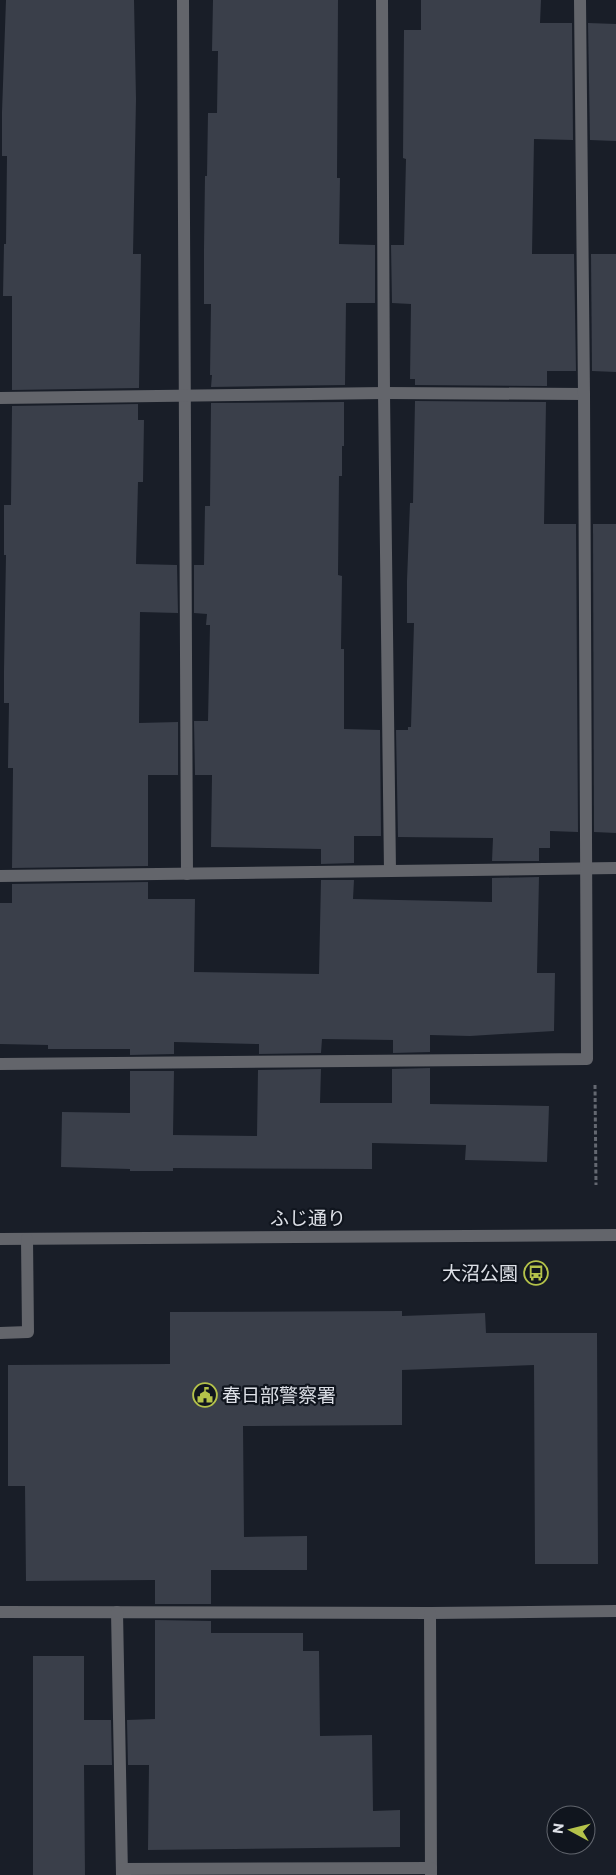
<svg xmlns="http://www.w3.org/2000/svg" width="616" height="1875" viewBox="0 0 616 1875" font-family="Commissioner,'Noto Sans JP',sans-serif">
<rect width="100%" height="100%" fill="#191e28"/>
<g fill="#3a3f4a">
<polygon points="6,0 134,0 136,99 133,254 141,254 139,388 12,390 12,296 3,296 4,244 6,244 7,156 2,156 2,112"/>
<polygon points="213,0 338,0 337,178 340,178 339,244 375,245 375,303 346,303 345,385 211,387 212,375 210,375 211,304 204,304 204,249 205,176 207,176 208,113 217,113 218,51 212,51"/>
<polygon points="421,0 541,0 540,23 572,23 573,140 534,139 532,254 574,254 576,371 547,371 547,386 415,385 415,379 410,379 411,304 392,303 391,245 404,245 406,159 403,158 404,30 421,30"/>
<polygon points="588,23 616,24 616,141 590,140"/>
<polygon points="591,254 616,254 616,372 592,371"/>
<polygon points="415,401 546,402 544,524 576,524 578,832 550,831 550,848 539,848 539,861 492,861 493,838 491,838 398,837 396,730 408,730 408,727 411,727 414,623 407,623 407,581 410,503 413,503"/>
<polygon points="344,402 344,446 342,446 342,476 339,476 338,575 342,576 341,649 344,649 344,729 380,730 381,836 354,836 354,863 321,864 321,849 211,847 212,775 195,775 194,721 208,721 210,625 206,625 207,614 194,613 194,565 204,565 205,506 210,506 211,403"/>
<polygon points="138,404 138,420 144,420 143,482 138,482 136,564 177,565 178,613 140,612 139,723 178,722 178,775 148,775 148,866 12,868 13,768 8,768 9,703 4,703 4,671 6,555 4,555 4,505 11,505 12,406"/>
<polygon points="593,524 616,524 616,833 594,832"/>
<polygon points="539,877 537,973 555,973 554,1031 470,1036 430,1035 430,1052 393,1053 393,1040 322,1039 321,1053 259,1054 259,1044 174,1042 174,1054 130,1055 130,1049 48,1049 48,1045 0,1044 0,903 12,903 12,884 148,882 148,899 195,899 194,972 319,974 321,880 354,880 353,899 492,902 492,878"/>
<polygon points="430,1068 430,1104 549,1106 547,1162 465,1160 466,1145 372,1143 372,1169 173,1168 173,1171 130,1171 130,1169 61,1167 62,1112 130,1113 130,1071 174,1071 173,1135 257,1136 258,1070 321,1069 320,1103 392,1103 392,1069"/>
<polygon points="402,1311 402,1316 485,1313 486,1333 597,1333 598,1564 535,1564 534,1365 402,1370 402,1425 243,1426 244,1537 307,1536 307,1570 211,1570 211,1604 155,1604 155,1580 26,1581 25,1486 8,1486 8,1365 170,1364 170,1312"/>
<polygon points="155,1620 211,1621 211,1633 303,1633 303,1651 319,1651 320,1736 372,1735 373,1811 400,1810 400,1847 148,1850 149,1765 128,1765 127,1720 155,1719"/>
<polygon points="33,1656 84,1656 84,1720 111,1720 112,1765 84,1765 85,1875 33,1875"/>
</g>
<g fill="none" stroke-linecap="round" stroke-linejoin="round">
<polyline stroke="#646871" stroke-width="3" stroke-dasharray="4 2.5" stroke-linecap="butt" points="595,1085 596,1185"/>
<g stroke="#63656b" stroke-width="12">
<polyline points="183,0 187,874"/>
<polyline points="382,0 384,393 390,871"/>
<polyline points="0,398 384,393 584,394"/>
<polyline points="0,876 616,868"/>
<polyline points="0,1064 587,1059 584,394 580,0"/>
<polyline points="0,1239 616,1235"/>
<polyline points="0,1333 28,1332 27,1239"/>
<polyline points="0,1612 430,1613 616,1611"/>
<polyline points="117,1612 122,1875"/>
<polyline points="430,1613 431,1875"/>
<polyline points="122,1869 431,1868"/>
</g>
</g>
<defs>
<g id="bus-ring" transform="scale(1.25)"><circle r="9.5" fill="#10151e" stroke="#b4c24a" stroke-width="1.5"/><path d="M-5-6H5V4H4V6H2V4H-2V6H-4V4H-5ZM-3.5-4V0h7V-4ZM-3.5 1.2v1.5H-2V1.2ZM2 1.2v1.5H3.5V1.2Z" fill="#b4c24a"/></g>
<g id="civic-ring" transform="scale(1.25)"><circle r="9.5" fill="#10151e" stroke="#b4c24a" stroke-width="1.5"/><path d="M-.6-6.5H3V-4.5H.6V-3L4-1V1h2V6H-6V1h2V-1L-.6-3ZM-1.2 2.5V6h2.4V2.5Z" fill="#b4c24a"/></g>
</defs>
<g fill-rule="evenodd">
<use href="#bus-ring" x="536" y="1273"/>
<use href="#civic-ring" x="205" y="1395"/>
</g>
<g text-anchor="middle" stroke-width="4.5" stroke-linejoin="round" paint-order="stroke">
<g font-size="19" fill="#dde0e7" stroke="#10151e">
<text x="308" y="1225">ふじ通り</text>
</g>
<g font-size="19" fill="#dde0e7" stroke="#10151e" text-anchor="end">
<text x="518" y="1280">大沼公園</text>
<text x="222" y="1402" text-anchor="start">春日部警察署</text>
</g>
</g>
<g transform="translate(571 1830) rotate(277)"><circle r="24" fill="#10151e" stroke="#62666e"/>
<path d="M0-4L9 19L0 12L-9 19Z" fill="#b4c24a"/>
<text y="-8" font-size="14" font-weight="bold" text-anchor="middle" fill="#dde0e7">N</text>
</g>
</svg>
